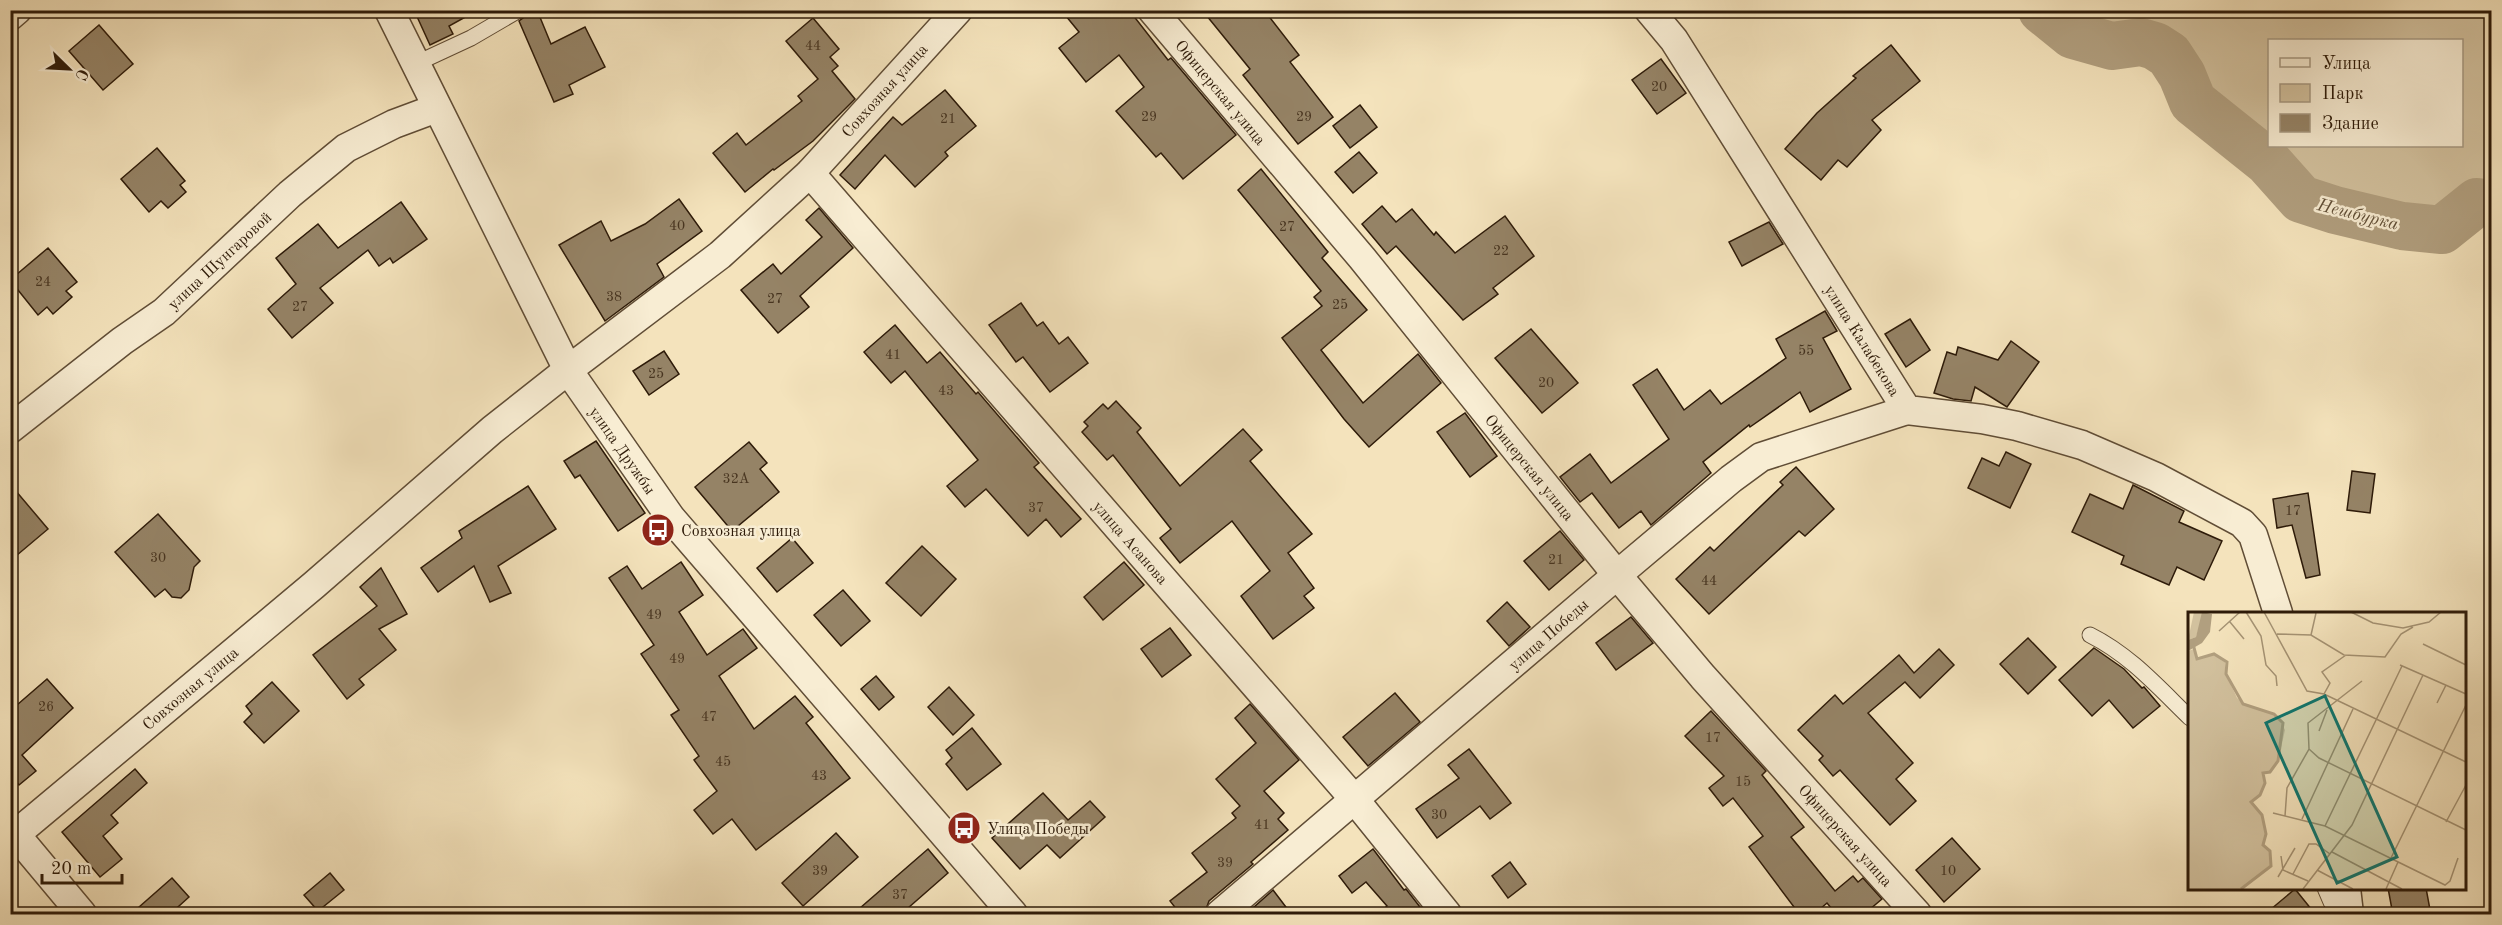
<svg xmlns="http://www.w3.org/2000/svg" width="2502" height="925" viewBox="0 0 2502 925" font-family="'Old Standard TT',serif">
<rect width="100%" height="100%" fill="#f4e3bc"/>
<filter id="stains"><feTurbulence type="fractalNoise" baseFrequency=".00333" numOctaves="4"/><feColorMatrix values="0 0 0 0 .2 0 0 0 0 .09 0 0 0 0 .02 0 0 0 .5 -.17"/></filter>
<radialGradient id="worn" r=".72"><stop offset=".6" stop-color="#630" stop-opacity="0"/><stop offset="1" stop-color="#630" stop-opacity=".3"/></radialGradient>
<path fill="#d2c19e" stroke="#806e54" stroke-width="1.5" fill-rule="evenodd" d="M2042,11H2491V204L2477,202L2442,230L2402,226L2335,210L2301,199L2268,162L2193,102L2182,75L2169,55L2155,46L2141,42L2112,46L2073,35ZM2270,40H2462V146H2270Z"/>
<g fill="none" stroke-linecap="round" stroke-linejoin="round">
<polyline stroke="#b19f7f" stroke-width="48" points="2042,10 2073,35 2112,46 2141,42 2155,46 2169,55 2182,75 2193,102 2268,162 2301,199 2335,210 2402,226 2442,230 2477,202 2492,204"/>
</g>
<g fill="#958366" stroke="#2e1b09" stroke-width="1.5">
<polygon points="414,10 478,10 449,26 453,34 430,45"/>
<polygon points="529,10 537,10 551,44 585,27 605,67 569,85 573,94 554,102 519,21 527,15"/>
<polygon points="1061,10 1129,10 1168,60 1171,58 1236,135 1183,179 1161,153 1156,157 1116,111 1144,87 1119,55 1086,82 1059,48 1079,32"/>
<polygon points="1202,10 1264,10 1299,55 1290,62 1333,117 1298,144 1243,75 1250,69"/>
<polygon points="813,18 839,49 830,57 838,66 832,71 855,99 813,141 774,170 773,169 745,192 713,153 737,133 746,145 802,101 798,96 818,79 786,41"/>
<polygon points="99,25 133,64 103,90 69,51"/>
<polygon points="1891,45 1920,81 1872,120 1881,130 1847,167 1838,160 1821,180 1785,149 1817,113 1856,78 1853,76"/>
<polygon points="1661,59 1686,93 1657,114 1632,80"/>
<polygon points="945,90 976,126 945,152 948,156 915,187 885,155 855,189 840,175 893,117 902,125"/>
<polygon points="1360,105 1377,127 1350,148 1333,126"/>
<polygon points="157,148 185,181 180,185 186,192 168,208 161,201 149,212 121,179"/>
<polygon points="1359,152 1377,173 1353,193 1335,172"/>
<polygon points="1261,169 1328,252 1322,258 1367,310 1321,350 1363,403 1418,354 1441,383 1369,447 1344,419 1282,338 1322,306 1314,297 1321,291 1238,190"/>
<polygon points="679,199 702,231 657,264 664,277 605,321 559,245 601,221 611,241 645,224"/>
<polygon points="401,202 427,239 393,263 390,258 379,266 368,250 320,288 333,303 292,338 268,309 296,284 276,258 318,224 338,248"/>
<polygon points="1382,206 1396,222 1412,209 1434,235 1436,232 1455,253 1505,216 1534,256 1493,288 1498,294 1463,320 1396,246 1387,254 1362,224"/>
<polygon points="819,208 853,248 800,296 809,307 778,333 741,290 773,264 781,274 822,237 806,220"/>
<polygon points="1769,222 1783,244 1742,266 1729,242"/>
<polygon points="48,248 77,282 66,291 72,297 53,314 47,307 38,315 10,280"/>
<polygon points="1021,303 1037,326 1043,322 1059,344 1068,337 1088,363 1050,392 1023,357 1016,362 989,325"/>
<polygon points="1825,311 1837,331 1823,338 1851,389 1810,412 1800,392 1750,427 1749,425 1703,462 1711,473 1651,525 1641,511 1619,528 1592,493 1580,502 1560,477 1590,454 1611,483 1669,439 1633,385 1657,369 1684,410 1710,390 1721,404 1786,358 1776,339"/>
<polygon points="1910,319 1930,350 1906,367 1885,334"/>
<polygon points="895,325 927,363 940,352 976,394 978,392 1039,463 1034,467 1081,519 1061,537 1046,519 1028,536 986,489 965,507 947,486 978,460 905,371 891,383 864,352"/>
<polygon points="1531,329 1578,383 1542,413 1495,358"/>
<polygon points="2011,341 2039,362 2007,407 1975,387 1971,401 1953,399 1934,393 1947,352 1956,355 1958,347 1998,360"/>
<polygon points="664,351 679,374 649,395 633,371"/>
<polygon points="1116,401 1141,428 1137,432 1180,486 1243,429 1262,450 1250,461 1312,534 1288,553 1314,588 1304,596 1314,608 1273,639 1241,596 1270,571 1232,521 1180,563 1160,538 1171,529 1113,455 1107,460 1082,432 1088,426 1084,422 1103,404 1108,409"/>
<polygon points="1465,413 1497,456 1470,477 1437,432"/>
<polygon points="596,441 645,513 618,531 580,475 575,478 564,461"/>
<polygon points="749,442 767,463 760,469 779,492 732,531 695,487"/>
<polygon points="2006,452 2031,464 2010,508 1968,488 1982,458 1999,466"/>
<polygon points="1796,467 1834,509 1805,536 1799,531 1709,614 1676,579 1710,547 1714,551 1783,485 1780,482"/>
<polygon points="2352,471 2375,474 2370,513 2347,510"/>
<polygon points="10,484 48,529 10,561"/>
<polygon points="2133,485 2184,511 2179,522 2222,541 2204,580 2177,567 2169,585 2121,564 2124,556 2072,532 2090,494 2123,509"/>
<polygon points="528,486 556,529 498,566 511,593 490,602 474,566 438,592 421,568 462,538 459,531"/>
<polygon points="2308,493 2320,575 2306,578 2292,525 2277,528 2273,499"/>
<polygon points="158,514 200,561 194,567 189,590 181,598 172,597 165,589 155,597 115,552"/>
<polygon points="1560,531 1584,560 1549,590 1524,561"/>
<polygon points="792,538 813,563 777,592 757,568"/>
<polygon points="922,546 956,579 921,616 886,583"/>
<polygon points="681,562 703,595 679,612 707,655 743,629 757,648 719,676 754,729 795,696 813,717 806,723 850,778 756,850 732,819 713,834 694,810 717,791 694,760 699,756 671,715 679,710 641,654 654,645 609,578 627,566 642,589"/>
<polygon points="1124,562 1144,585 1103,620 1084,597"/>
<polygon points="381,568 407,614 379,629 396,650 359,679 364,685 347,699 313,655 377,606 360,587"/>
<polygon points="843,590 870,621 841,646 814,615"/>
<polygon points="1507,602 1530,627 1509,646 1487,621"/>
<polygon points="1631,617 1653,643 1616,670 1596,643"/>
<polygon points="1170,628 1191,655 1162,677 1141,649"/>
<polygon points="2028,638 2056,667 2028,694 2000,664"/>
<polygon points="2094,648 2124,669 2142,688 2144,687 2160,706 2133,728 2109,700 2092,716 2059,680"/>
<polygon points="1939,649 1954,665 1920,698 1905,682 1868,713 1913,763 1896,779 1916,801 1890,825 1840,770 1833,776 1819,760 1823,756 1798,730 1835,695 1843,704 1899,655 1914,673"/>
<polygon points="876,676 894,697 879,710 861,689"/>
<polygon points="47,679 73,708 22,755 36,771 19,785 10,774 10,711"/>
<polygon points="272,682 299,711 264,743 244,722 252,714 246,706"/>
<polygon points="949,687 974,715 953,735 928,707"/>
<polygon points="1395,693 1420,722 1368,766 1343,737"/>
<polygon points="1250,704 1299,760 1264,791 1284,813 1278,819 1288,830 1251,862 1253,864 1209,901 1204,915 1181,915 1170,901 1207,872 1192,853 1236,818 1232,813 1240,806 1216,779 1256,743 1235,718"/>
<polygon points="1711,711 1766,771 1762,775 1804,827 1791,837 1835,891 1853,876 1858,882 1863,878 1882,899 1863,915 1837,915 1827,903 1813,915 1800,915 1749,847 1763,836 1733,798 1723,806 1709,788 1724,776 1685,736"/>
<polygon points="972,728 1001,764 967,790 946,764 952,758 946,750"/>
<polygon points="1469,749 1511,803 1490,819 1480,806 1437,838 1416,809 1459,778 1448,765"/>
<polygon points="135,769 147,783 111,815 118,823 103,836 122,859 100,877 62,832"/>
<polygon points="1043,793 1068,820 1090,801 1105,817 1060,858 1047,845 1020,869 992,838"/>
<polygon points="836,833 858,857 803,906 782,883"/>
<polygon points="1952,838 1980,869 1944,902 1916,870"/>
<polygon points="928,849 948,873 900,915 852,915"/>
<polygon points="1373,849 1404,890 1406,889 1420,907 1418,908 1422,915 1377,915 1387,906 1366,882 1352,893 1339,876"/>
<polygon points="1510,862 1526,884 1508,898 1492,876"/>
<polygon points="330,873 344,890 318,911 304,895"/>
<polygon points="172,878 189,897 169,915 130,915"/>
<polygon points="2388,888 2426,888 2431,915 2393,915"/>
<polygon points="2295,889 2316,915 2264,915"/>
<polygon points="1273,890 1292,915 1245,915"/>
</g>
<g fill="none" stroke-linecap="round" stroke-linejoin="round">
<g stroke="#604d36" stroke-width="17">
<g id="service">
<polyline points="415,64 471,38 519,10"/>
<path d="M2090,635C2130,655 2158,687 2190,718"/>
<polyline points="2325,888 2331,902 2341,914"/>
</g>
</g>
<g stroke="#604d36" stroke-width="31">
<g id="minor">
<polyline points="389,10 568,370 671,518 1013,914"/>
<polyline points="1152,10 1362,258 1617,575 1703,677 1917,914"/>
<polyline points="1649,10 1674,40 1907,410 1982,419 2017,426 2082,445 2156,477 2242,523 2253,535 2278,613"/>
<polyline points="10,16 17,10"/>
<polyline points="810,173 1355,800 1447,914"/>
<polyline points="10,429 122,341 164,312 290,194 346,148 394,124 437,108"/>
<polyline points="16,835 82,914"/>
<polyline points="10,839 314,585 492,430 568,370 720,255 810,173 958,10"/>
<polyline points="2346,888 2349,914"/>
<polyline points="1220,914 1617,575 1731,479 1761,457 1907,410"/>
</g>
</g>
<use href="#service" stroke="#f8edd3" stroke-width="15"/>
<use href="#minor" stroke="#f8edd3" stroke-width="28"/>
</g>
<defs>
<g id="bus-disc" transform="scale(1.725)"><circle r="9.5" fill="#8f2418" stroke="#f8edd3"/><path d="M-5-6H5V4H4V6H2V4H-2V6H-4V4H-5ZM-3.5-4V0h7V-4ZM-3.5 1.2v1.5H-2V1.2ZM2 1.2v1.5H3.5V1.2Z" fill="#fff"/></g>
</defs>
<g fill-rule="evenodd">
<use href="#bus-disc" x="658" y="530"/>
<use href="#bus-disc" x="964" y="828"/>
</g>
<g text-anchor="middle" stroke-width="5" stroke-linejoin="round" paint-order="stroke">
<g font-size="14" fill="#483520">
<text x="813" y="50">44</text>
<text x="1659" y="91">20</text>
<text x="1149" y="121">29</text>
<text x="1304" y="121">29</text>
<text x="948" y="123">21</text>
<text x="677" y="230">40</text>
<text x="1287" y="231">27</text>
<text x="1501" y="255">22</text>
<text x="43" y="286">24</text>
<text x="614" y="301">38</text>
<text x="775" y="303">27</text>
<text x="1340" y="309">25</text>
<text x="300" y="311">27</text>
<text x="1806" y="355">55</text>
<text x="893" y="359">41</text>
<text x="656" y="378">25</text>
<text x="1546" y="387">20</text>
<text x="946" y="395">43</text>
<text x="736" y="483">32А</text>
<text x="1036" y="512">37</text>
<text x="2293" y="515">17</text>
<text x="158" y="562">30</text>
<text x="1556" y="564">21</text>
<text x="1709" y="585">44</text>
<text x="654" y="619">49</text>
<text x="677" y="663">49</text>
<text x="46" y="711">26</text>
<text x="709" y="721">47</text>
<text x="1713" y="742">17</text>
<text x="723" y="766">45</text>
<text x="819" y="780">43</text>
<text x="1743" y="786">15</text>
<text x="1439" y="819">30</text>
<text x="1262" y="829">41</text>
<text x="1225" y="867">39</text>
<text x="820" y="875">39</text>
<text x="1948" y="875">10</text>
<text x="900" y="899">37</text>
</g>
<g font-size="16" fill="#2e1b09" stroke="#f8edd3">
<text transform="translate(884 90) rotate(-48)" y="6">Совхозная улица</text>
<text transform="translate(1221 92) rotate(50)" y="6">Офицерская улица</text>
<text transform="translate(219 260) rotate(-43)" y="6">улица Шунгаровой</text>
<text transform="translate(1863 340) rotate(58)" y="6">улица Калабекова</text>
<text transform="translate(623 450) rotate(55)" y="6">улица Дружбы</text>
<text transform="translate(1530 467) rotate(51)" y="6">Офицерская улица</text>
<text transform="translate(1131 542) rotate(49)" y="6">улица Асанова</text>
<text transform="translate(1548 634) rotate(-41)" y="6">улица Победы</text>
<text transform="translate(190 688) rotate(-40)" y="6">Совхозная улица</text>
<text transform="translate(1846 835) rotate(48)" y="6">Офицерская улица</text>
</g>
<g font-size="16" fill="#2e1b09" stroke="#f8edd3" text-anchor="start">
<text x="681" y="536">Совхозная улица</text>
<text x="987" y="834">Улица Победы</text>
</g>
<g font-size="18" font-style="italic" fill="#625038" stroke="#f8edd3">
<text transform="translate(2358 214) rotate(14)" y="6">Нешбурка</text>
</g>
</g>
<g transform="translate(2188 612)">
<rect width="278" height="278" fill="#f4e3bc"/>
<path d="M6,0H14V6L8,25L0,28ZM6,37L9,47L26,42L37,48L38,62L49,86L58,93L90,104L97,118L90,149L82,160L75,161L77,171L72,183L63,189L74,203L78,222L75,233L82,239L83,254L53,277H0V39Z" fill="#d2c19e"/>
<path d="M14,0L24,2L22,20L14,31L0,39V28L8,25Z" fill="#b19f7f"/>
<path fill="none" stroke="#b19f7f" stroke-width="3" d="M5,32L9,47L26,42L39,50L38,62L55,92L86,102L95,111L90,149L82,160L75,161L77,171L72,183L63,190L74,203L78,222L75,233L82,239L83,254L53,277"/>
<path fill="none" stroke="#a59374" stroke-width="1.5" d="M58,0L73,24L78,53L88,64L89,74M76,0L119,79L136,82L278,150M163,0L185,11L215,16L241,10L253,0M42,10L56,27M31,19L52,0M89,22L123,23L156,43L197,45L213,22L225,15M123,23L128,1M235,32L278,53M212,53L278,82M136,82L142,71L134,60L158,43M249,91L258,73M131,119L139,98M121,137L131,146L278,218M85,201L137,214L257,273L262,269L270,246M97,204L99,176L121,137L120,111L174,69M114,207L165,97M258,210L278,173M137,214L214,54M144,240L214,277M93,244L95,258L120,269M203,246L278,93M129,258L165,277M105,262L121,232H128L142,242M90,265L107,236M115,277L164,213L235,63M198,277L210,250"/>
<path fill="#0f766e" fill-opacity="0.15" stroke="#0f766e" stroke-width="3" d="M137,84L209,245L149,271L78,111Z"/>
<rect width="278" height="278" fill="none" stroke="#2e1b09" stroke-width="3"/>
</g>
<rect width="2502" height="925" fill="none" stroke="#f4e3bc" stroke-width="36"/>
<rect x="12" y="12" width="2478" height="901" fill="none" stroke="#2e1b09" stroke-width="3"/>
<rect x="18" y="18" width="2466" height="889" fill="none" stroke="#2e1b09" stroke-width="1.5"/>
<rect x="2268" y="39" width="195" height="108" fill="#f8edd3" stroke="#a79982" stroke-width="1.5"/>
<rect x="2280" y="58" width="30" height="9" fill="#f8edd3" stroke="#a79982" stroke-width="1.5"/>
<text x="2322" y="69" font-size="18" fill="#2e1b09">Улица</text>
<rect x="2280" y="84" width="30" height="18" fill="#d2c19e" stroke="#a79982" stroke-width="1.5"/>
<text x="2322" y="99" font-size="18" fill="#2e1b09">Парк</text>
<rect x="2280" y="114" width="30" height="18" fill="#958366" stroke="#a79982" stroke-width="1.5"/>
<text x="2322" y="129" font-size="18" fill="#2e1b09">Здание</text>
<g transform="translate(69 69) rotate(114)" stroke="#f8edd3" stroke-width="4.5" paint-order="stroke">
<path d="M0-4.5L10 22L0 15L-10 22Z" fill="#2e1b09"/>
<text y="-9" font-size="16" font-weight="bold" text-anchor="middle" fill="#2e1b09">С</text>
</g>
<path d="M42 874v9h80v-9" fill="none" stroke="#2e1b09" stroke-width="3"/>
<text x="51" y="874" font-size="18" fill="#2e1b09" stroke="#f8edd3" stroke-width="4.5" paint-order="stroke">20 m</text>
<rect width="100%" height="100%" filter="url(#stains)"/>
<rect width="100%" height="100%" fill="url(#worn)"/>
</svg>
